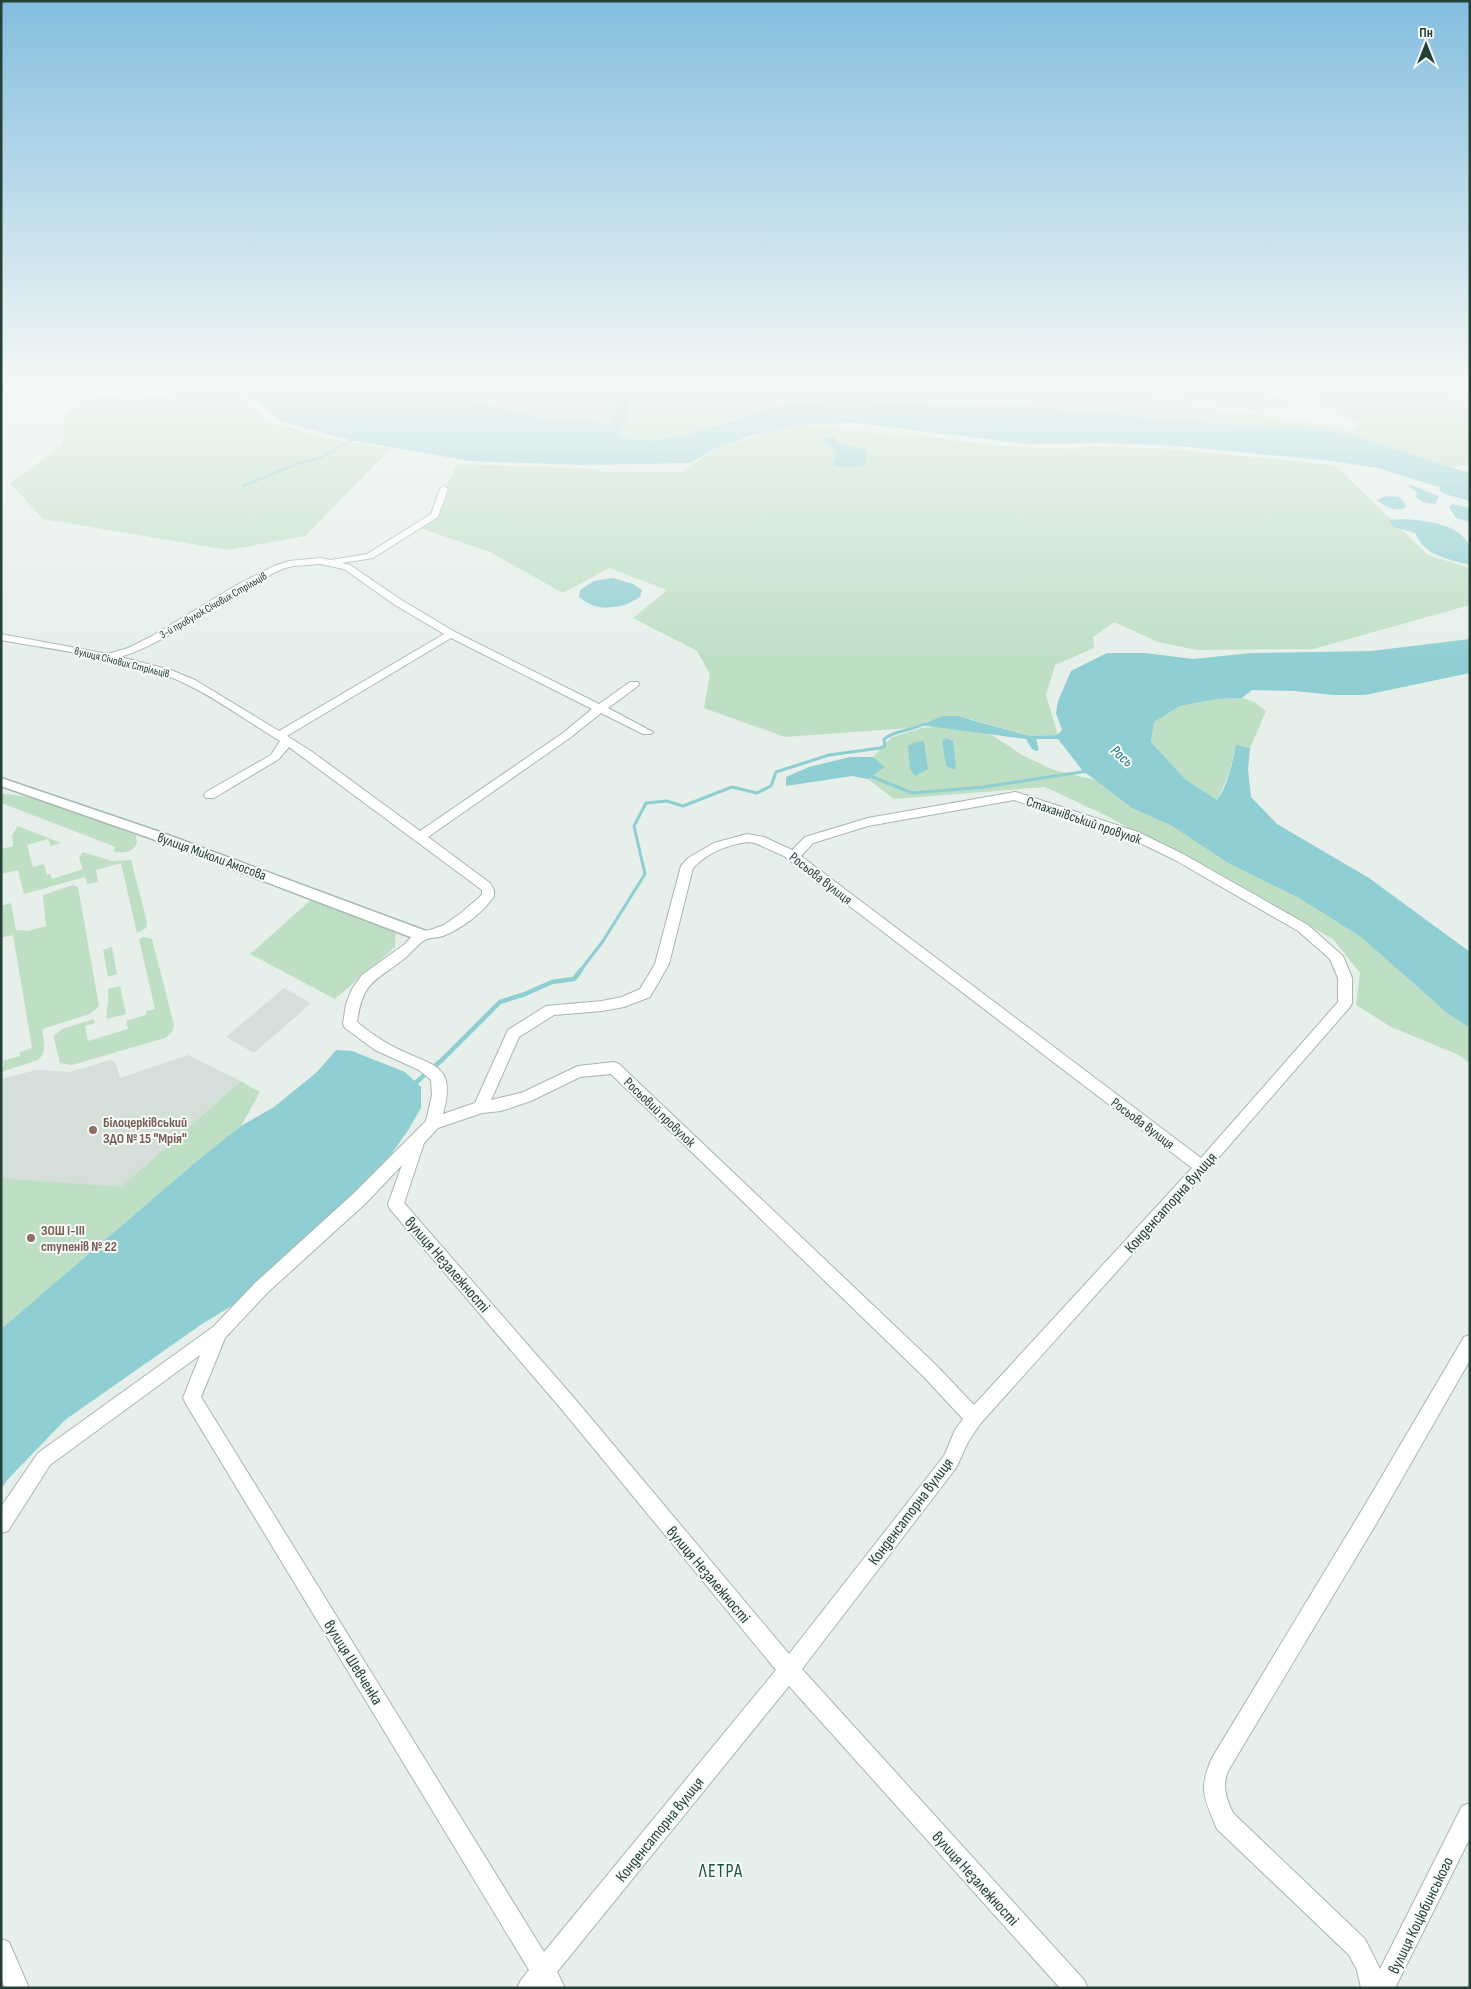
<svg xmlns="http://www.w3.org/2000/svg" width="1471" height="1989" viewBox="0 0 1471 1989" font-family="'Sofia Sans Condensed',sans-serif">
<rect width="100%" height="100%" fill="#e6efea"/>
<g fill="#d4dfd9">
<polygon points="1451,382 1470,382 1470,397 1448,394"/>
<polygon points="284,988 311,1003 254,1053 226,1037"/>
<polygon points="188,1055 241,1081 121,1187 1,1288 1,1079 36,1070 70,1072 110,1060 115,1062 120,1078"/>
</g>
<g fill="#bfdfc5">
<polygon points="407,382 1101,382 1193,402 1192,406 1352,429 1361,422 1351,421 1311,396 1228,383 1310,382 1338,387 1347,382 1451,382 1448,394 1470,397 1470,465 1451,467 1343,433 1319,429 1210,423 1024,406 942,405 843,399 733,418 687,435 652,441 621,438 617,430 610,424 538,417 447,394"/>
<path d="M1119,382C1176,382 1241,377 1293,404C1269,422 1150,391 1119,382Z"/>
<polygon points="231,385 267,421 321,437 391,449 305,536 228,550 43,519 10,483 63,445 64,417 80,402 99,395 100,398 129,393 161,396"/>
<polygon points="803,424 896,435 915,435 996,446 1076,449 1088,446 1173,449 1335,465 1428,555 1470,568 1470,605 1313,649 1197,650 1158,642 1114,622 1093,637 1094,648 1055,665 1046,695 1058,735 1030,736 970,719 929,721 910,728 785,737 704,708 710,674 697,651 633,618 667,590 609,568 563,593 490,552 417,527 432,511 458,464 595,469 604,472 681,472 721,446"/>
<polygon points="1242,698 1254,702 1266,711 1250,748 1236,746 1229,773 1217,801 1186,780 1151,742 1154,722 1180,706 1218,699"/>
<polygon points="938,726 992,735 1022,755 1054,770 1095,780 1132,808 1172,826 1228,863 1299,898 1361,937 1447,1013 1470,1028 1470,1064 1459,1055 1391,1027 1356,1005 1360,973 1333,939 1107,816 1045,787 894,799 868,779 885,767 873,757 892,737 922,728"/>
<path d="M1,794C36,793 97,821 131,833L136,835L137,843C132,853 123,854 113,851L116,847L1,803Z"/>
<polygon points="18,826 61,843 51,846 48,839 27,845 33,867 44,864 47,875 50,874 52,879 83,869 79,858 83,852 112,861 131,860 147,922 146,928 137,933 121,863 96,870 98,882 87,884 85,877 24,894 18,870 1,874 1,849 13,846 12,835"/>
<path d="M73,885L78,887L99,1006L90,1014L42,1029C43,1041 48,1051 38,1060L1,1072V1067L4,1066L3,1061L20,1056V1052L32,1048L13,935L1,938V906L11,903L16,930L28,931L46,926L43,895Z"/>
<polygon points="313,898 390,928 396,934 395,947 335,999 250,954"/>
<polygon points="144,937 152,939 174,1025 172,1032 165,1038 72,1065 60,1063 54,1039 54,1036 62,1029 94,1019 95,1023 85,1026 88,1041 128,1029 126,1021 146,1015 146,1011 155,1009 139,939"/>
<polygon points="112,947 117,974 108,977 103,950"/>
<path d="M120,986L126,1014L107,1019C105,1012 110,1002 108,989Z"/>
<polygon points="241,1081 260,1092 241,1126 198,1160 1,1329 1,1178 121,1187"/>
</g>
<g fill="#8fced2">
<path d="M235,382H407L447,394L538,417L610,424L617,430L621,438L652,441L687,435L779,405L843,399L942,405L1024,406L1210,423L1319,429L1343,433L1470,473V502C1461,497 1450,497 1441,492L1439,487L1378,468L1331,461L1178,446L1103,443L1027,444L857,423L803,424L751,436L721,446L690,463L582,465L470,461L350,440L279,421Z"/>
<path d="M1148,382L1199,384L1212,389L1236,394L1245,401C1215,402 1177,389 1148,382Z"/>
<path d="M830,437H834L836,442L866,449L868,456L864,465C854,467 843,469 833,464L837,452L831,447L822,442V439Z"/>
<polygon points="1411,485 1439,496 1435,504 1423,502 1416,497 1417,493 1408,486"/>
<path d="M1386,496L1399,497L1405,503V508C1395,512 1385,507 1377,500Z"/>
<polygon points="1452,504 1470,508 1470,522 1456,518 1449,507"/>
<path d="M1401,519C1422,520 1464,523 1470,549C1471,554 1470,560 1470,565C1448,559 1425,556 1415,533L1393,527L1389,520Z"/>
<path d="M613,578L633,584L642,590L640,597C622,609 597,613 579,597L580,590L594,581Z"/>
<path d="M1470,639V673L1365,695H1333L1295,691L1252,690L1242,698L1218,699L1180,706L1154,722L1151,742L1186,780L1217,800C1228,785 1232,764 1236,745L1250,748L1248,770L1251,797L1277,824L1369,878L1470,952V1028L1447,1013L1361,937L1299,898L1228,863L1172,826L1132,808L1082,770L1058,739H1036L1039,750L1036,751L1032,749L1026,739L920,725L943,716H957L1030,736L1057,735L1062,730L1056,713L1058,701L1071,671L1107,653H1145L1193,659L1251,653L1371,651Z"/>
<polygon points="946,738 953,741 956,767 954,770 946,766 942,741"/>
<polygon points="924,741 928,769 915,776 910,769 908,746 915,742"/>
<polygon points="850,757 873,757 885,767 868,779 852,776 786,786 786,777 809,767"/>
<polygon points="336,1050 352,1051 405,1072 421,1087 421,1108 407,1132 359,1199 261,1288 202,1324 65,1420 9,1478 1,1489 1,1329 198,1160 241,1126 274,1107 317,1072"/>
</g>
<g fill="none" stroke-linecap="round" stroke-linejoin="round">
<polyline stroke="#8fced2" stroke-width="2.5" points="243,486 297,464 323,457 355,438"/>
<g stroke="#8fced2" stroke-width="3">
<polyline points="868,775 912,793 984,787 1088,771"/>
<path d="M580,971L603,941L645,874L634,826L646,803L667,801L683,806L732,787L757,793L771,786L776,772L829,755L880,748L885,746L884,739C896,730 910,731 924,724"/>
</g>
<polyline stroke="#8fced2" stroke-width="4.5" points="413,1085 443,1059 500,1002 525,994 552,982 574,979 581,970"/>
<path fill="#8fced2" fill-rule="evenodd" d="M622,382H634L625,424L616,435L617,442L626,451L619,455C609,452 605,444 604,434L613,423Z"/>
<g stroke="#a8b7b1" stroke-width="2">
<g id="street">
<path d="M444,486L448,489L438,517L373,558L342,563L350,565L403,601L455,632L599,704L630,682H638L639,684L638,686L608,708L653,732L651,734H643L601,713L571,737L428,837L490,883L494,890V896C484,912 461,929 443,936C438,938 429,937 425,940C420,942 410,954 405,958C375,982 363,980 357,1022C369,1032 382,1041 396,1048C433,1067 457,1063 443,1114L475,1103L508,1030L546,1006L602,1001L622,997L640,989L655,964L681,866L688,858L714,843L747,834L764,837L792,850L805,837L868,818L1015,792L1019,793L1138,832L1183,854L1308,925L1343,956L1352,978V1003L1350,1007L1207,1171L980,1424L968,1442L956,1468L802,1669L1084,1980L1088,1988H1060L789,1686L557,1972L565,1988H517L521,1980L529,1970L186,1404L183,1398L200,1355L50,1465L8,1531L1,1533V1507L38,1453L213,1327L255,1283L353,1194L426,1121L432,1095L431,1080L419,1070L375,1050L345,1028L343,1024L346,1004L352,989L362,975L405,944L416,932L430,930L444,925L461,913L482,895V890L289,747L279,759L214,798H206L204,795L206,792L271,755L280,741C250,723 216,698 186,684C133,658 59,651 1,640V634L108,654L128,648L152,636L235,586L274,566L289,561L320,558L331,560L367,554L431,514L440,489ZM320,564L344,569L395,605L444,634L279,731L195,680L171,670L120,657C169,642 209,607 255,583C266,578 277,570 289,567C299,565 310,565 320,564ZM451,638L592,709L563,733L420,831L311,751L287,736ZM1014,800L1130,838L1175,860L1298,931L1330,959L1338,978V1002L1201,1158L801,856L813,843L868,826ZM747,842L755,843L784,856L1192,1168L974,1405L936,1365L619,1064L614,1062L578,1066L521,1093L491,1100L519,1037L554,1015L602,1011L624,1007L650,997L669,964L693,868C707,853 727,845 747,842ZM611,1074L924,1377L963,1419L955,1430L944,1456L789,1654L575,1399L404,1203L424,1143L438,1128L482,1113L501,1111L531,1101L580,1077ZM402,1165L388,1204L390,1209L563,1411L776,1670L544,1952L201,1397L225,1338L267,1293L365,1204Z"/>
<path d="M1470,1335V1360L1379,1519L1228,1771C1222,1786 1226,1798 1233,1813L1365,1939L1380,1969L1462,1806L1470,1803V1838L1395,1988H1361L1357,1970L1349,1955L1217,1829C1204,1797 1198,1790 1212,1758L1365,1505L1464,1337Z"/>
<polygon points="1,1939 9,1942 29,1988 5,1988 1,1978"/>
</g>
</g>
<g stroke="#a4bab1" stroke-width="3">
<polygon id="secondary" points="1,778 160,832 426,931 428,935 426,939 416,939 150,838 1,786"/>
</g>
<use href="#street" fill="#fff" fill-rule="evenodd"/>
<use href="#secondary" fill="#fff" fill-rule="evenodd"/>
</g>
<linearGradient id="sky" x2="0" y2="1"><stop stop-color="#84bedf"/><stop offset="0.58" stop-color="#f4f8f6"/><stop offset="1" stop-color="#f4f8f6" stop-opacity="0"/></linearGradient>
<rect width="1471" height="660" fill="url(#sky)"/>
<g fill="#8d6e63" stroke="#f7fbf8" stroke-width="2">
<circle cx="93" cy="1130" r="5"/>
<circle cx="31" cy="1238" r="5"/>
</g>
<g text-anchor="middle" stroke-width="4" stroke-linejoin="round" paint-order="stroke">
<g font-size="11" fill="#254137" stroke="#f7fbf8">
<text transform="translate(213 605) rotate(-30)" y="4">3-й провулок Січових Стрільців</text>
<text transform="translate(122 662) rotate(14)" y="4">вулиця Січових Стрільців</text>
</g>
<g font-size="14" fill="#254137" stroke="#f7fbf8">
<text transform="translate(1084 820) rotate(19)" y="5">Стаханівський провулок</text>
<text transform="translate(212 856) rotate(20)" y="5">вулиця Миколи Амосова</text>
<text transform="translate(821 878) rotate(38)" y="5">Росьова вулиця</text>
<text transform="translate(660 1112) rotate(44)" y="5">Росьовий провулок</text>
<text transform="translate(1143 1123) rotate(37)" y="5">Росьова вулиця</text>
</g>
<g font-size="14" font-weight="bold" fill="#785e54" stroke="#f7fbf8" text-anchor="start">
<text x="103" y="1127">Білоцерківський<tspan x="103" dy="16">ЗДО № 15 "Мрія"</tspan></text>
<text x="41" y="1235">ЗОШ І-ІІІ<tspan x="41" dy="16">ступенів № 22</tspan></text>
</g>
<g font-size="15" font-style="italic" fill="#1e767d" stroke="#f7fbf8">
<text transform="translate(1122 756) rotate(42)" y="5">Рось</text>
</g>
<g font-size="16" fill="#254137" stroke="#f7fbf8">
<text transform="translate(1170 1202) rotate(-48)" y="6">Конденсаторна вулиця</text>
<text transform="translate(448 1264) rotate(49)" y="6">вулиця Незалежності</text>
<text transform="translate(910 1511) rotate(-53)" y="6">Конденсаторна вулиця</text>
<text transform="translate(709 1574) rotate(50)" y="6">вулиця Незалежності</text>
<text transform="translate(354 1662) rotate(58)" y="6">вулиця Шевченка</text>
<text transform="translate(659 1829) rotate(-51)" y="6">Конденсаторна вулиця</text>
<text transform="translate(976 1878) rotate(48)" y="6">вулиця Незалежності</text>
<text transform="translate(1420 1915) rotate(-64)" y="6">вулиця Коцюбинського</text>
</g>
<g font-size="19" letter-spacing="1" fill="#205342" stroke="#f7fbf8">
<text x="721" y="1877">ЛЕТРА</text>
</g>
</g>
<rect width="1471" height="1989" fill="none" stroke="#254137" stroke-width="5"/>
<g transform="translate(1426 45)" stroke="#f7fbf8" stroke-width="4" paint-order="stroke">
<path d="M0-4L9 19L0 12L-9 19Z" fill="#254137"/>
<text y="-8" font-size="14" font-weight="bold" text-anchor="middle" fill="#254137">Пн</text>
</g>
</svg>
